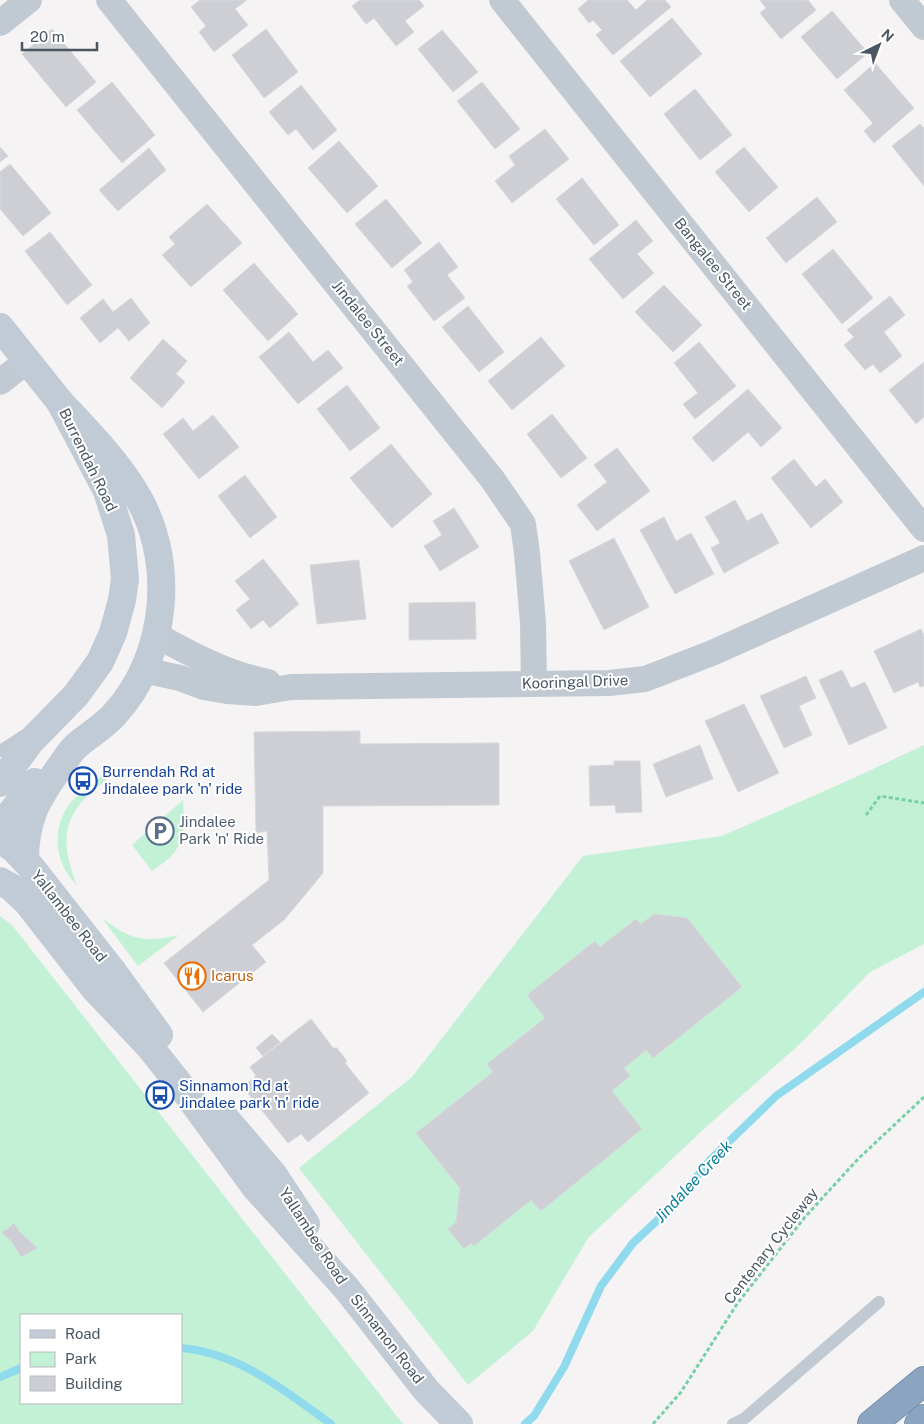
<svg xmlns="http://www.w3.org/2000/svg" width="924" height="1424" viewBox="0 0 924 1424" font-family="'Public Sans',sans-serif">
<rect width="100%" height="100%" fill="#f5f3f3"/>
<g fill="#c3f1d5" fill-rule="evenodd">
<polygon points="924,745 924,944 870,972 800,1044 705,1128 588,1238 533,1331 468,1385 299,1168 412,1077 583,856 722,836 856,777"/>
<path d="M102,776L106,780C97,788 87,795 80,804C58,831 67,857 77,886C72,879 65,872 62,863C54,844 57,817 72,801C81,792 92,784 102,776Z"/>
<path d="M183,800C184,817 186,840 173,854C168,860 159,866 152,871L132,845Z"/>
<path d="M0,916L12,925L403,1424H0ZM21,1315H181V1403H21Z"/>
<path d="M102,918C131,940 143,943 179,935L138,966Z"/>
</g>
<g fill="none" stroke-linecap="round" stroke-linejoin="round">
<g stroke="#90daee" stroke-width="8">
<path d="M181,1348C240,1353 285,1391 331,1424"/>
<polyline points="0,1377 21,1368"/>
<polyline points="525,1424 534,1416 564,1367 601,1286 633,1243 676,1203 711,1159 776,1096 924,992"/>
</g>
</g>
<g fill="#cdcfd5" stroke="#d7d9de">
<polygon points="200,0 247,0 235,9 248,25 214,52 199,32 206,26 191,7"/>
<polygon points="360,0 419,0 424,6 405,21 414,32 396,46 374,18 366,24 352,6"/>
<polygon points="588,0 627,0 636,10 647,0 665,0 671,7 613,55 596,35 602,30 593,20 589,23 578,9"/>
<polygon points="760,0 808,0 816,10 781,39 760,13 766,8"/>
<polygon points="832,11 868,53 837,79 801,37"/>
<polygon points="672,18 702,54 650,97 620,61"/>
<polygon points="52,29 96,82 66,107 22,54"/>
<polygon points="266,29 298,72 264,98 232,55"/>
<polygon points="442,30 478,72 453,92 418,49"/>
<polygon points="875,63 914,108 874,143 864,131 873,123 844,90"/>
<polygon points="112,82 155,135 122,163 77,110"/>
<polygon points="482,82 520,129 495,149 457,101"/>
<polygon points="301,85 337,130 313,150 296,129 288,135 269,112"/>
<polygon points="695,89 732,135 700,160 664,114"/>
<polygon points="920,124 924,128 924,186 892,146"/>
<polygon points="545,129 569,159 512,203 495,181 515,165 509,156"/>
<polygon points="339,141 378,186 347,213 308,168"/>
<polygon points="0,147 8,156 0,162"/>
<polygon points="744,147 778,187 749,212 715,172"/>
<polygon points="149,148 166,170 118,211 99,190"/>
<polygon points="10,164 51,213 23,236 0,209 0,172"/>
<polygon points="582,178 619,225 594,245 556,199"/>
<polygon points="817,197 837,222 786,263 766,238"/>
<polygon points="386,199 422,243 392,268 355,224"/>
<polygon points="207,204 242,243 191,287 162,255 175,244 169,237"/>
<polygon points="636,220 653,241 637,254 654,273 623,299 589,259"/>
<polygon points="50,232 92,285 67,305 25,251"/>
<polygon points="439,242 458,267 447,275 465,298 434,321 407,286 413,282 404,270"/>
<polygon points="833,249 873,298 842,324 802,274"/>
<polygon points="254,263 298,314 268,341 223,290"/>
<polygon points="664,285 702,325 673,352 635,312"/>
<polygon points="890,296 905,315 884,332 902,356 880,373 873,364 865,370 844,345 854,337 847,330"/>
<polygon points="131,298 150,323 129,341 118,328 100,343 80,318 103,299 113,312"/>
<polygon points="468,306 504,352 479,372 442,327"/>
<polygon points="289,332 313,362 328,350 343,368 298,404 259,357"/>
<polygon points="541,337 565,366 512,410 488,381"/>
<polygon points="163,339 187,361 176,374 185,382 162,408 130,378"/>
<polygon points="699,342 736,386 695,419 683,404 698,393 674,363"/>
<polygon points="924,362 924,417 916,424 889,390"/>
<polygon points="347,385 380,428 350,451 317,409"/>
<polygon points="748,389 782,428 761,447 748,432 713,462 692,438"/>
<polygon points="552,414 587,458 561,478 527,434"/>
<polygon points="213,415 239,447 199,479 163,434 183,418 193,431"/>
<polygon points="391,444 432,494 392,528 350,478"/>
<polygon points="617,448 650,491 597,531 577,505 607,482 594,465"/>
<polygon points="794,459 816,487 825,479 843,502 811,528 771,478"/>
<polygon points="245,475 277,517 250,538 218,496"/>
<polygon points="735,500 747,521 762,513 779,543 724,573 711,548 720,543 705,517"/>
<polygon points="454,508 479,547 440,571 424,546 442,535 433,521"/>
<polygon points="664,517 676,541 691,533 714,574 675,594 640,530"/>
<polygon points="614,538 649,607 604,630 569,561"/>
<polygon points="263,559 299,604 270,628 263,620 251,629 236,610 250,599 235,581"/>
<polygon points="359,560 366,619 317,624 310,565"/>
<polygon points="475,602 476,639 409,640 409,603"/>
<polygon points="921,629 924,635 924,686 920,687 918,682 894,693 874,651"/>
<polygon points="842,670 851,688 865,682 887,728 849,745 819,680"/>
<polygon points="806,676 816,698 799,706 812,735 784,748 760,696"/>
<polygon points="744,704 779,773 738,792 705,721"/>
<polygon points="360,731 360,744 499,743 499,805 323,806 323,873 284,920 252,945 266,962 203,1012 164,963 269,880 267,831 256,833 254,732"/>
<polygon points="700,745 713,779 666,797 653,764"/>
<polygon points="614,761 640,761 642,812 616,813 615,805 590,806 589,766 614,765"/>
<polygon points="654,914 687,918 742,987 653,1058 646,1050 624,1068 630,1076 612,1091 642,1129 541,1211 531,1200 474,1246 471,1243 464,1249 448,1229 456,1222 460,1188 416,1133 493,1072 487,1064 545,1018 527,995 595,941 600,947 636,919 641,924"/>
<polygon points="311,1019 334,1049 336,1047 347,1061 345,1063 369,1093 308,1142 301,1134 288,1143 243,1087 256,1076 250,1067"/>
<polygon points="272,1034 280,1042 263,1056 256,1048"/>
<polygon points="14,1223 19,1231 37,1248 21,1257 12,1242 1,1232 8,1229"/>
</g>
<g fill="none" stroke-linecap="round" stroke-linejoin="round">
<g stroke="#7690ad" stroke-width="30">
<g id="highway">
<polyline points="872,1424 924,1381"/>
<polyline points="919,1424 924,1419"/>
</g>
</g>
<g stroke="#7ad0a6" stroke-width="3" stroke-dasharray="4 2.5" stroke-linecap="butt">
<polyline points="866,815 880,796 924,803"/>
<polyline points="653,1424 681,1392 737,1304 805,1217 858,1159 924,1097"/>
</g>
<g stroke="#c1cad2" stroke-width="12">
<polyline points="0,751 25,735"/>
<polyline points="733,1424 745,1418 879,1302"/>
</g>
<g stroke="#c1cad2" stroke-width="26">
<polyline points="109,0 493,480 523,524 527,553 533,623 534,684"/>
<polyline points="502,0 924,529"/>
<polyline points="902,0 924,27"/>
<polyline points="0,23 29,0"/>
<polyline points="0,382 27,361"/>
<path d="M156,635C192,655 228,674 268,682"/>
<polyline points="143,670 180,678 204,687 227,691 256,693 291,687 609,683 645,679 712,653 924,558"/>
</g>
<g stroke="#c1cbd6" stroke-width="28">
<polyline points="0,327 60,402 107,491 121,535 125,579 122,600 113,633 100,662 76,695 31,741 0,783"/>
<polyline points="0,827 35,782"/>
<polyline points="0,839 15,850 30,866 114,973 159,1035"/>
<path d="M25,860C25,819 37,799 60,767C65,760 70,752 76,746C89,735 103,727 114,715C169,656 177,556 133,489C113,457 86,430 60,402"/>
<polyline points="0,881 11,887 27,902 94,988 149,1046 184,1090 255,1187 347,1289 426,1390 459,1424"/>
<polyline points="226,1119 273,1174 306,1224"/>
</g>
<use href="#highway" stroke="#8ba5c1" stroke-width="28"/>
</g>
<defs>
<g id="bus-ring" transform="scale(1.4375)"><circle r="9.5" fill="#fff" stroke="#1a4fb4" stroke-width="1.5"/><path d="M-5-6H5V4H4V6H2V4H-2V6H-4V4H-5ZM-3.5-4V0h7V-4ZM-3.5 1.2v1.5H-2V1.2ZM2 1.2v1.5H3.5V1.2Z" fill="#1a4fb4"/></g>
<g id="parking-ring" transform="scale(1.4375)"><circle r="9.5" fill="#fff" stroke="#5c6f8a" stroke-width="1.5"/><path d="M-3.5-5.5H1a3.5 3.5 0 0 1 0 7H-1V5.5H-3.5ZM-1-3.4V-.6H.8a1.4 1.4 0 0 0 0-2.8Z" fill="#5c6f8a"/></g>
<g id="restaurant-ring" transform="scale(1.4375)"><circle r="9.5" fill="#fff" stroke="#e8710a" stroke-width="1.5"/><path d="M-5-6h1v4h1v-4h1v4h1v-4h1v5L-1.5 .5V6h-2V.5L-5-1ZM5-6V6H3V1.5H1.5Q1.5-4 5-6Z" fill="#e8710a"/></g>
</defs>
<g fill-rule="evenodd">
<use href="#bus-ring" x="83" y="781"/>
<use href="#parking-ring" x="160" y="831"/>
<use href="#restaurant-ring" x="192" y="976"/>
<use href="#bus-ring" x="160" y="1095"/>
</g>
<g text-anchor="middle" stroke-width="4" stroke-linejoin="round" paint-order="stroke">
<g font-size="15" fill="#4a5661" stroke="#fff">
<text transform="translate(713 264) rotate(51)" y="5">Bangalee Street</text>
<text transform="translate(368 323) rotate(51)" y="5">Jindalee Street</text>
<text transform="translate(88 460) rotate(64)" y="5">Burrendah Road</text>
<text transform="translate(575 682) rotate(-2)" y="5">Kooringal Drive</text>
<text transform="translate(69 916) rotate(52)" y="5">Yallambee Road</text>
<text transform="translate(313 1236) rotate(57)" y="5">Yallambee Road</text>
<text transform="translate(771 1246) rotate(-52)" y="5">Centenary Cycleway</text>
<text transform="translate(387 1339) rotate(52)" y="5">Sinnamon Road</text>
</g>
<g font-size="15" fill="#164399" stroke="#fff" text-anchor="start">
<text x="102" y="777">Burrendah Rd at<tspan x="102" dy="17">Jindalee park 'n' ride</tspan></text>
<text x="179" y="1091">Sinnamon Rd at<tspan x="179" dy="17">Jindalee park 'n' ride</tspan></text>
</g>
<g font-size="15" fill="#4e5e75" stroke="#fff" text-anchor="start">
<text x="179" y="827">Jindalee<tspan x="179" dy="17">Park 'n' Ride</tspan></text>
</g>
<g font-size="15" fill="#c56008" stroke="#fff" text-anchor="start">
<text x="211" y="981">Icarus</text>
</g>
<g font-size="16" font-style="italic" fill="#0c7c9b" stroke="#fff">
<text transform="translate(693 1181) rotate(-47)" y="6">Jindalee Creek</text>
</g>
</g>
<rect x="20" y="1314" width="162" height="90" fill="#ffffff" stroke="#b7bbc0"/>
<rect x="30" y="1330" width="25" height="8" fill="#c1cbd6" stroke="#b7bbc0"/>
<text x="65" y="1339" font-size="15" fill="#4a5661">Road</text>
<rect x="30" y="1352" width="25" height="15" fill="#c3f1d5" stroke="#b7bbc0"/>
<text x="65" y="1364" font-size="15" fill="#4a5661">Park</text>
<rect x="30" y="1376" width="25" height="15" fill="#cdcfd5" stroke="#b7bbc0"/>
<text x="65" y="1389" font-size="15" fill="#4a5661">Building</text>
<g transform="translate(879 45) rotate(42)" stroke="#ffffff" stroke-width="4" paint-order="stroke">
<path d="M0-4L9 19L0 12L-9 19Z" fill="#4a5661"/>
<text y="-8" font-size="14" font-weight="bold" text-anchor="middle" fill="#4a5661">N</text>
</g>
<path d="M22 42v8h75v-8" fill="none" stroke="#4a5661" stroke-width="2.5"/>
<text x="30" y="42" font-size="15" fill="#4a5661" stroke="#ffffff" stroke-width="4" paint-order="stroke">20 m</text>
</svg>
